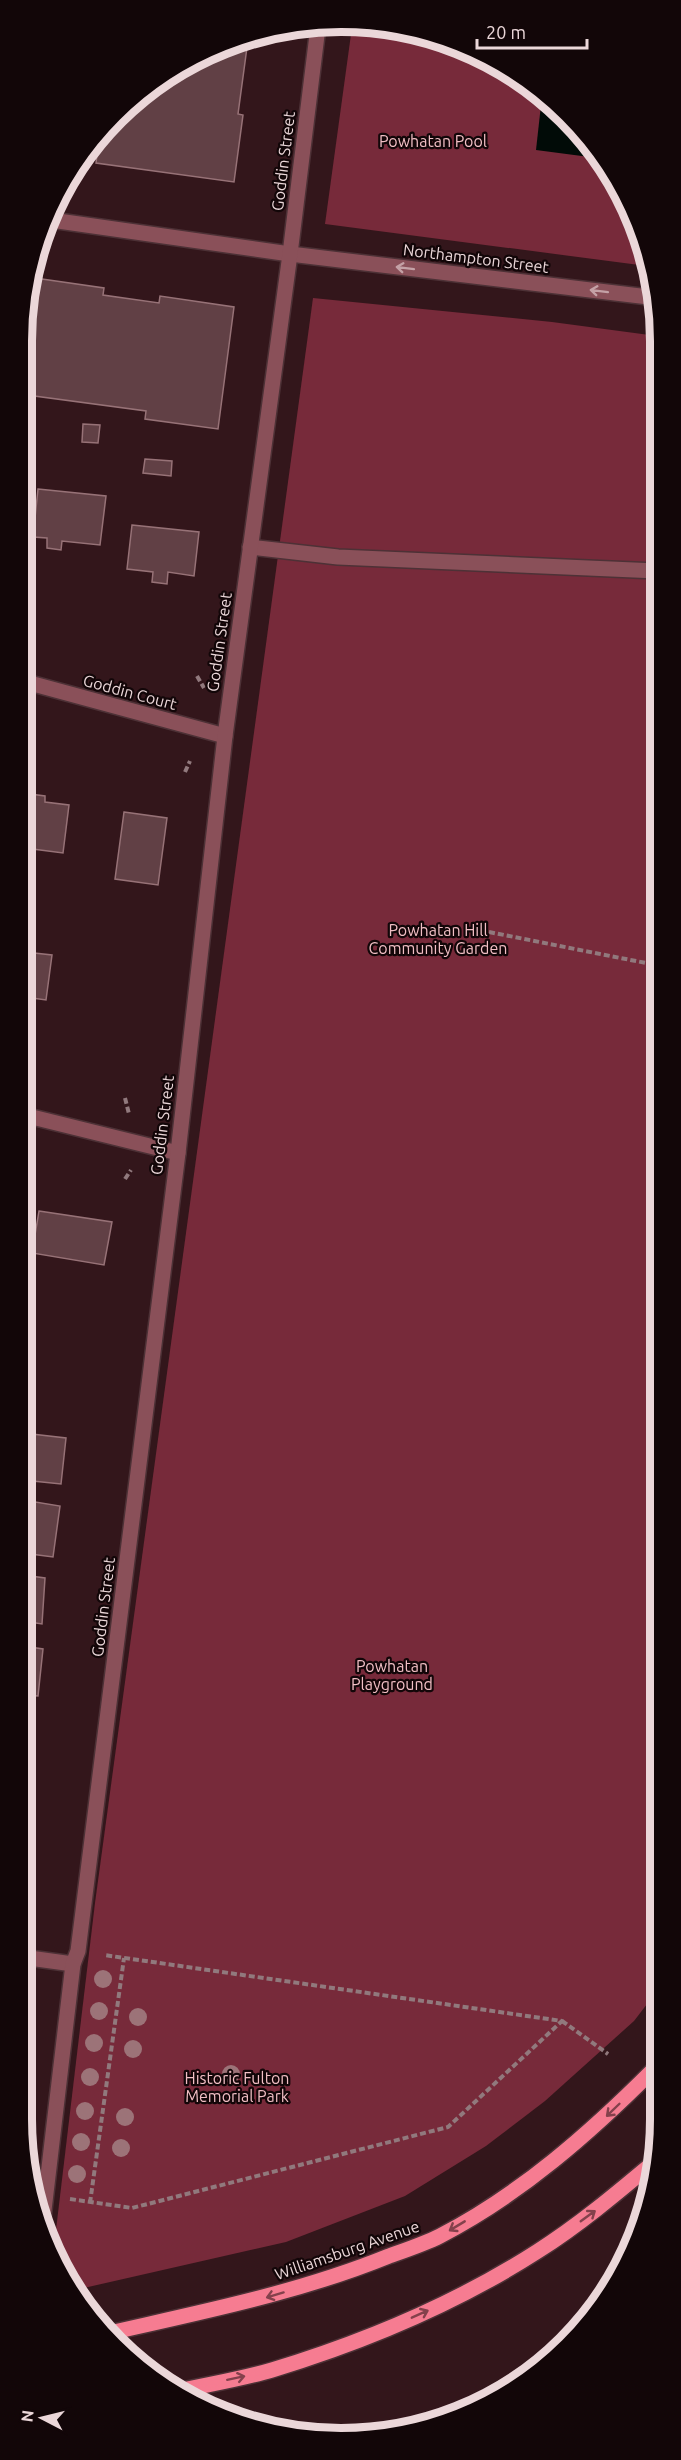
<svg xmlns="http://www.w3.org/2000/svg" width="681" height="2460" viewBox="0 0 681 2460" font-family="Ubuntu,sans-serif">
<rect width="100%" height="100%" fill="#33161b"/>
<g fill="#772a3a">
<polygon points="352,27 402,27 500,64 567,115 627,199 647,266 325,224"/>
<polygon points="313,298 552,322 657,336 654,1995 634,2021 545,2101 486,2146 405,2196 286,2242 75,2290 53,2255 95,1903"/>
</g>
<polygon fill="#010b07" points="542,96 567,115 597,158 536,150"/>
<g fill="#614045" stroke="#977277" stroke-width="1.5">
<polygon points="248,40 238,114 243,115 234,182 96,163 99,139 163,75"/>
<polygon points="28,277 104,288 103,295 159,303 160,296 234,307 218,429 145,419 146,411 27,395"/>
<polygon points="83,424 100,425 98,443 82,442"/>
<polygon points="145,459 172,461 171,476 143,473"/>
<polygon points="38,489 106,496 100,545 62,541 61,550 47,548 47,538 33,537"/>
<polygon points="132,525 199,532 194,576 168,572 167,584 152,582 153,572 127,569"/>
<polygon points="30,794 45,796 45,802 69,805 63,853 25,848 25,800 29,801"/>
<polygon points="124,812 167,818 158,885 115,879"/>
<polygon points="25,952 52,955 46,1000 25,997"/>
<polygon points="39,1211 112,1222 104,1265 32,1253"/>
<polygon points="23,1433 66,1438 61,1484 23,1480"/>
<polygon points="23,1500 60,1506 53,1557 23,1553"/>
<polygon points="23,1575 45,1578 42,1624 23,1621"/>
<polygon points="23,1646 43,1649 38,1696 22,1695"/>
<polygon points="22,1722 29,1723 22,1772"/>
</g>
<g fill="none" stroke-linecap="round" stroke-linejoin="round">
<g stroke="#4d3136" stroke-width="18">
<g id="service">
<polyline points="51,220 290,254"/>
<polyline points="250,547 338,557 657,571"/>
<polyline points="642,2173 654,2182"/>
</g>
</g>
<g stroke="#4d3136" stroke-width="18">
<g id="minor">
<polyline points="290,254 657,298"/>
<polyline points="26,682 225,736"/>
<polyline points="24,1115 178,1153"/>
<polyline points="22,1957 73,1964"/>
<polyline points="42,2227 73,1964 78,1951 178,1153 225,736 290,254 318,27"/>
</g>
</g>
<g stroke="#4d3136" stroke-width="18">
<g id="primary">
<path d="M105,2334C201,2312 298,2293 389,2256C406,2250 424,2244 440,2236C521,2194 590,2133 654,2069"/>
<path d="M179,2391C210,2384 242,2379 272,2370C364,2342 457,2303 538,2251C579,2225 617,2193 654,2162"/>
</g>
</g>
<g stroke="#91797d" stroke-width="4" stroke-dasharray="6 3" stroke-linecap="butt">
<polyline points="197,676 204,688"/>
<polyline points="185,772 190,761"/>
<polyline points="489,932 656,965"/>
<polyline points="125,1098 129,1114"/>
<polyline points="125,1179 131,1170"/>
<polyline points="24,2007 30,2003"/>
<polyline points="562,2021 608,2054"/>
<polyline points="70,2199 132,2208 448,2127 562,2021 104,1955"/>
<polyline points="90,2203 124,1958"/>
</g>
<use href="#service" stroke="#8a5059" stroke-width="15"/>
<use href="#minor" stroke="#8a5059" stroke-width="15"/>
<use href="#primary" stroke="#f67c91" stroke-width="15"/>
</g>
<g fill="#9c7378">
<circle cx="103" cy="1979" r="9"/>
<circle cx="99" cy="2011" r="9"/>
<circle cx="138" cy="2017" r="9"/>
<circle cx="94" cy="2043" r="9"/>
<circle cx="133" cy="2049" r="9"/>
<circle cx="231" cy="2074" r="9"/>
<circle cx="90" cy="2077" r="9"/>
<circle cx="85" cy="2111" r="9"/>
<circle cx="125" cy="2117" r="9"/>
<circle cx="81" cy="2142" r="9"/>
<circle cx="121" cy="2148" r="9"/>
<circle cx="77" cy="2174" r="9"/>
</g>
<defs><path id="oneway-shaft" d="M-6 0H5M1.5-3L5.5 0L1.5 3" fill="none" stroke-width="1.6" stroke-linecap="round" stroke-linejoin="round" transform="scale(1.5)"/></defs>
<g stroke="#c4a1a6">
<use href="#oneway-shaft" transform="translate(405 268) rotate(-173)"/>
<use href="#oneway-shaft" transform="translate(599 291) rotate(-173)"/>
</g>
<g stroke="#84414c">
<use href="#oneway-shaft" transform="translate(613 2110) rotate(136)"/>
<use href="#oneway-shaft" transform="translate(588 2216) rotate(-36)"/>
<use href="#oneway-shaft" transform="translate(457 2226) rotate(149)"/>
<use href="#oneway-shaft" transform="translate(275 2295) rotate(163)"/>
<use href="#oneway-shaft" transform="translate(420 2314) rotate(-24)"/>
<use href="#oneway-shaft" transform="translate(236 2378) rotate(-12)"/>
</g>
<g text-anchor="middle" stroke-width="4.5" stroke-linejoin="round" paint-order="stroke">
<g font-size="16" fill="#f2bfc5" stroke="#120608">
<text x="433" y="147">Powhatan Pool</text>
<text x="438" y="936">Powhatan Hill<tspan x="438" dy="18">Community Garden</tspan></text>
<text x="392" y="1672">Powhatan<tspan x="392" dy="18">Playground</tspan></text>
<text x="237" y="2084">Historic Fulton<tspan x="237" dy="18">Memorial Park</tspan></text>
</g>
<g font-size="16" fill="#ebd7d9" stroke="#120608">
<text transform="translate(283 161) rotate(-83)" y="6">Goddin Street</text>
<text transform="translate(476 258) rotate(7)" y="6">Northampton Street</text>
<text transform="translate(219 642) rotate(-82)" y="6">Goddin Street</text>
<text transform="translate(130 692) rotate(15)" y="6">Goddin Court</text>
<text transform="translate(162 1125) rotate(-83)" y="6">Goddin Street</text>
<text transform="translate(103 1607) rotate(-83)" y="6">Goddin Street</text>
<text transform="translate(347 2250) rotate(-19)" y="6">Williamsburg Avenue</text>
</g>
</g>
<path d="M0 0H681V2460H0ZM341 32H341A309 309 0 0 1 650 341V2119A309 309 0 0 1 341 2428H341A309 309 0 0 1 32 2119V341A309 309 0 0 1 341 32Z" fill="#120608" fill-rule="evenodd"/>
<path fill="none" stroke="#ebd7d9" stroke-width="8" d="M341 32H341A309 309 0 0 1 650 341V2119A309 309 0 0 1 341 2428H341A309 309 0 0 1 32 2119V341A309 309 0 0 1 341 32Z"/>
<g transform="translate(42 2418) rotate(277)" stroke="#120608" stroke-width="4.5" paint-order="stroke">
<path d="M0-4.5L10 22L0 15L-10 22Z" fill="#ebd7d9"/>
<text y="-9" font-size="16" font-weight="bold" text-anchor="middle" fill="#ebd7d9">N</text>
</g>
<path d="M477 39v9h110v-9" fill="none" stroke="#ebd7d9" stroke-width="3"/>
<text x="486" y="39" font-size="18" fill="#ebd7d9" stroke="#120608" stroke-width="4.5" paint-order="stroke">20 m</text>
</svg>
